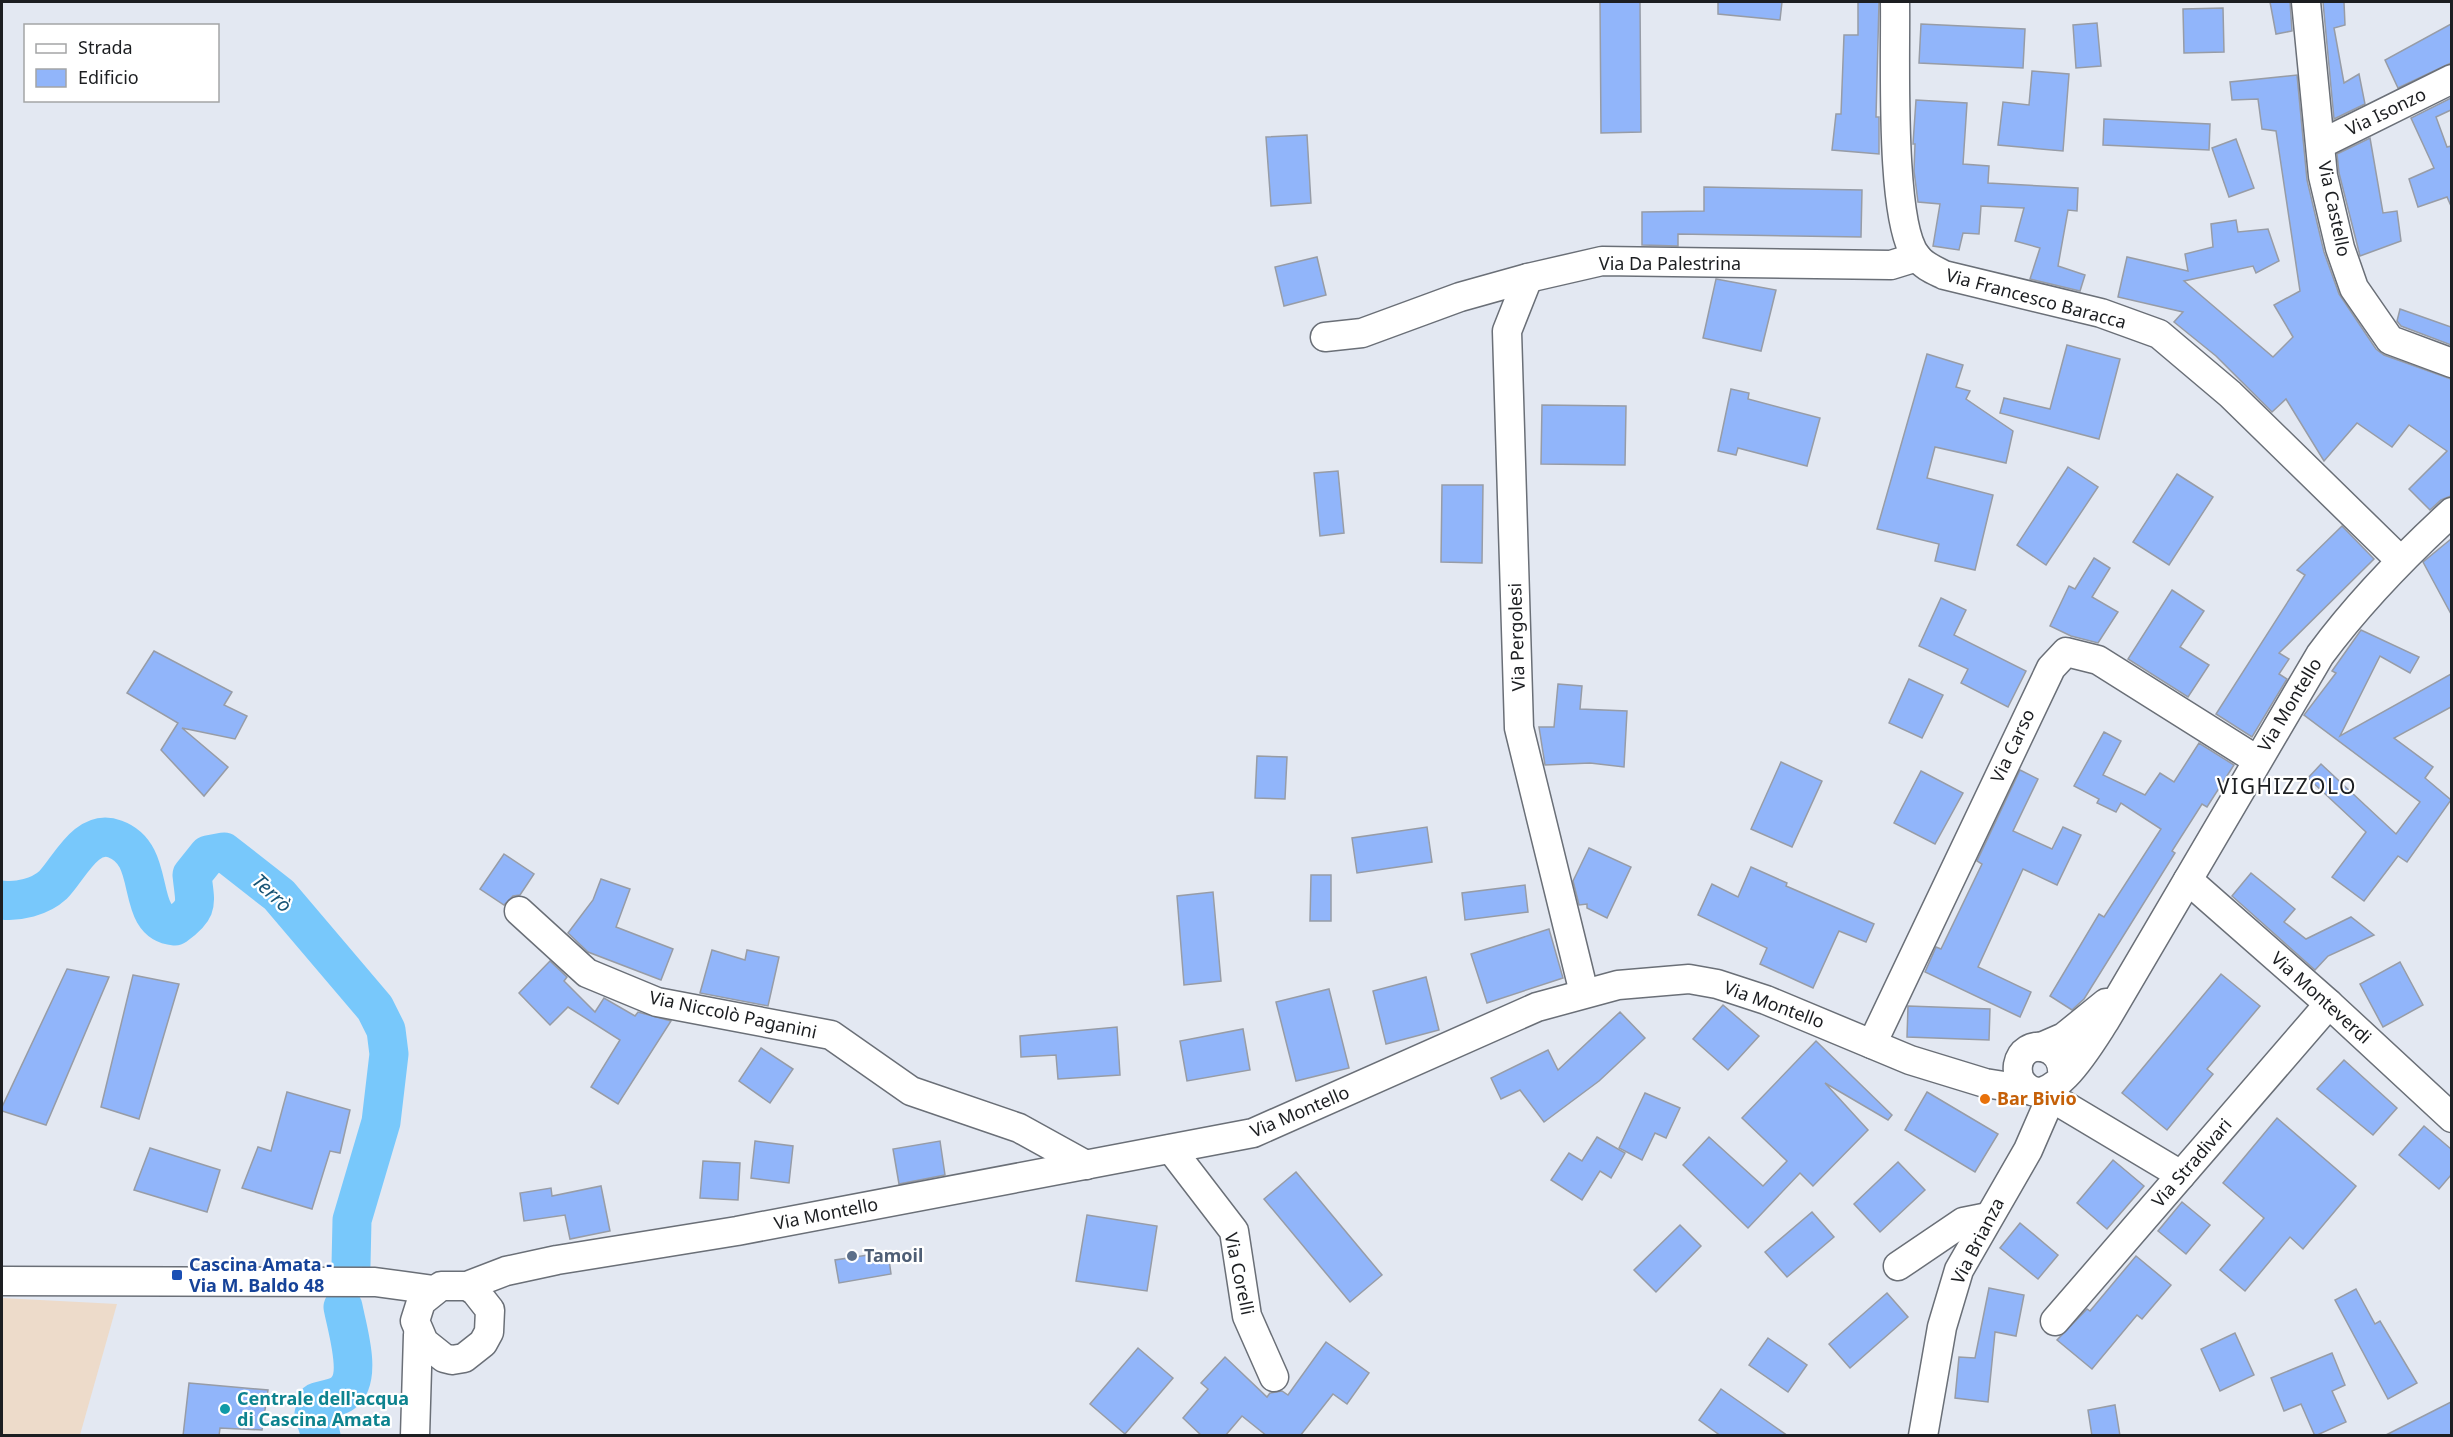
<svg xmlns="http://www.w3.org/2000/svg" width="2453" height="1437" viewBox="0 0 2453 1437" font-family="'Noto Sans',sans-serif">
<rect width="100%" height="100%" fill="#e3e8f2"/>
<polygon fill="#eddbca" points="2,1298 117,1304 80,1435 2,1435"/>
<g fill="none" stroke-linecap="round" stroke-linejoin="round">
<g stroke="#78c8fb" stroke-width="39">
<path d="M2,900C18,902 40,897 53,885C69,869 86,828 115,839C159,855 133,922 175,926C200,908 195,904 192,875L208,855L224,852L279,895L375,1008L386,1030L389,1054L381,1122L352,1220L351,1265"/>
<path d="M321,1436L314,1414L317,1402C324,1400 337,1398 343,1393C363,1378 347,1328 343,1307"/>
</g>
</g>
<g fill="#91b5fa" stroke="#979ca6" stroke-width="1.5">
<polygon points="1600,2 1640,2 1641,132 1601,133"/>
<polygon points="1718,2 1782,2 1780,20 1718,14"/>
<polygon points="1858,2 1879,2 1876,117 1879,117 1879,154 1832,150 1836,114 1841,114 1844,35 1858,35"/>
<polygon points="2270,2 2290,2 2292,31 2276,34"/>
<polygon points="2323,2 2344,2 2345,25 2334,28 2344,83 2359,74 2365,104 2334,119"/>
<polygon points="2223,8 2224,52 2184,53 2183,9"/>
<polygon points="2097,23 2101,66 2076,68 2073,25"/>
<polygon points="1921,24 2025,29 2023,68 1919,63"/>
<polygon points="2451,24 2451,63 2398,88 2385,60"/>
<polygon points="2032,71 2069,74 2063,151 1998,145 2003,102 2029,105"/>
<polygon points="2297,75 2307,180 2324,252 2339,294 2376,349 2384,355 2451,379 2451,496 2441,500 2430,510 2409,489 2447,451 2409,425 2392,447 2357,423 2324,461 2286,399 2272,412 2216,356 2174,322 2183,312 2118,297 2127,257 2188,271 2185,254 2213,247 2211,224 2236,220 2238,232 2268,229 2279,261 2256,273 2253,266 2184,281 2273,357 2293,337 2274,305 2300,291 2276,131 2262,129 2258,99 2232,100 2230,82"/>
<polygon points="2451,98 2451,110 2436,117 2447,147 2451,146 2451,206 2447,197 2418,207 2409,179 2434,168 2411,118"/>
<polygon points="1916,100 1967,103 1963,164 1989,166 1988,183 2078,188 2077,211 2068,210 2058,266 2085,275 2080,291 2030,279 2040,248 2015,241 2024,208 1981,206 1979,234 1963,233 1959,250 1933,246 1940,204 1918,202 1914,171 1915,144 1913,144"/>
<polygon points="2104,119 2210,124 2209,150 2103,145"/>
<polygon points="1307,135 1311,203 1271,206 1266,137"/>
<polygon points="2370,138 2383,213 2397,211 2401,241 2360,256 2339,173 2337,154"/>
<polygon points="2236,139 2254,188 2229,197 2212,148"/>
<polygon points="1704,187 1862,190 1861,237 1678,234 1678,246 1642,245 1642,212 1704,211"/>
<polygon points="1317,257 1326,295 1284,306 1275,267"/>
<polygon points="1716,279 1776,290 1761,351 1703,338"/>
<polygon points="2400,309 2451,327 2451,345 2401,326 2397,321"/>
<polygon points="2067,345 2120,359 2099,439 2000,413 2004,398 2050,409"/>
<polygon points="1927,354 1963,365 1956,387 1970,391 1966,399 2013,431 2006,463 1935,447 1927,478 1993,495 1975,570 1935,561 1939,544 1877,529"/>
<polygon points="1731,389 1749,393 1748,399 1820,418 1807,466 1738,448 1736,455 1718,451"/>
<polygon points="1542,405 1626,406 1625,465 1541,464"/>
<polygon points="2068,467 2098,487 2046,565 2017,545"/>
<polygon points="1338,471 1344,533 1320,536 1314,473"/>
<polygon points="2177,474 2213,497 2169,565 2133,542"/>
<polygon points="1442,485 1483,485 1482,563 1441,562"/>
<polygon points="2342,526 2374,559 2279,653 2289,659 2279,674 2287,679 2252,737 2216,714 2305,575 2297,570"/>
<polygon points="2451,539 2451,614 2423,562"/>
<polygon points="2094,558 2110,568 2092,597 2118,612 2098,643 2071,636 2050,626 2069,586 2075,589"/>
<polygon points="2172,590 2204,611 2180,647 2209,665 2188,697 2128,659"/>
<polygon points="1941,598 1966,610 1954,635 2026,671 2008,707 1961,683 1968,669 1919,646"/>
<polygon points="2361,630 2419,657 2410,673 2380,656 2340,736 2451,674 2451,707 2394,738 2433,767 2425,778 2451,800 2407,862 2398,856 2364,901 2332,877 2366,832 2308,778 2321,764 2396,834 2420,802 2304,715 2336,673 2332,671"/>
<polygon points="154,651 232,692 224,705 247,716 235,739 182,728 228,767 204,796 161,750 178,723 127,693"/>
<polygon points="1909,679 1943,695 1922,738 1889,723"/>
<polygon points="1558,684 1582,686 1580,709 1627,711 1624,767 1590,763 1545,765 1539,727 1554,727"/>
<polygon points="2104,732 2121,741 2103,775 2145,795 2160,773 2174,782 2199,743 2234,765 2207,807 2202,804 2172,851 2175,853 2084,999 2072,1010 2050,996 2099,914 2104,917 2161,829 2121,803 2116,812 2097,803 2099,799 2074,786"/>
<polygon points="1257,756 1287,757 1285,799 1255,798"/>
<polygon points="1781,762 1822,781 1792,847 1751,829"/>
<polygon points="2020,770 2038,779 2013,831 2052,849 2063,827 2081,835 2057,885 2023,869 1978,967 2031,992 2020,1017 1925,972 1936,947 1941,949 1982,864 1977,861"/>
<polygon points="1921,771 1963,793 1935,844 1894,823"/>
<polygon points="1427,827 1432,862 1357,873 1352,838"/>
<polygon points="1589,848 1631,867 1607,918 1587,908 1587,904 1579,905 1573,881"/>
<polygon points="504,854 534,874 520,895 513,896 504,905 480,889"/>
<polygon points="1751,867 1787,883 1786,886 1874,924 1866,942 1839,931 1813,988 1760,964 1767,948 1698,915 1712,884 1738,897"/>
<polygon points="2251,873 2295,909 2284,922 2306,939 2351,917 2374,935 2328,956 2315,970 2232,896"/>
<polygon points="1311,875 1331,875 1331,921 1310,921"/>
<polygon points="601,879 630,889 616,927 673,949 661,980 588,952 568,933 593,900"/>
<polygon points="1525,885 1528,912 1465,920 1462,893"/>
<polygon points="1213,892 1221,981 1184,985 1177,896"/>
<polygon points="1549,929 1563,978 1487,1003 1471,954"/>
<polygon points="712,950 745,960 747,950 779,957 768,1006 700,993"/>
<polygon points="550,961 567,977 564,981 595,1012 604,998 635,1016 638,1012 671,1021 618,1104 591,1087 620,1040 568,1007 550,1025 519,993"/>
<polygon points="2400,962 2423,1005 2383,1027 2360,984"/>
<polygon points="67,969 109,977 46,1125 2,1111 2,1107"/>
<polygon points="2221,974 2260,1006 2207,1069 2213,1074 2167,1130 2122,1093"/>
<polygon points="133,975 179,984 139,1119 101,1107"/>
<polygon points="1426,977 1439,1030 1386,1044 1373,991"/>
<polygon points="1329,989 1349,1068 1296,1081 1276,1002"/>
<polygon points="1723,1005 1759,1036 1728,1070 1693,1039"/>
<polygon points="1908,1006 1990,1009 1989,1040 1907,1037"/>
<polygon points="1620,1012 1645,1038 1599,1081 1544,1122 1520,1090 1501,1099 1491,1078 1548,1050 1558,1070"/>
<polygon points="1117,1027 1120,1075 1058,1079 1056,1055 1021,1057 1020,1036"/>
<polygon points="1243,1029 1250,1070 1187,1081 1180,1041"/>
<polygon points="1816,1041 1892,1115 1888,1120 1825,1083 1868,1130 1813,1186 1800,1173 1748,1228 1683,1165 1709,1137 1763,1186 1787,1161 1742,1118"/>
<polygon points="761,1048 793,1069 770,1103 739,1081"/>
<polygon points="2344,1060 2397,1108 2373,1135 2317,1089"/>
<polygon points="287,1092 350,1110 340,1153 330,1151 312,1209 242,1188 258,1147 271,1151"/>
<polygon points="1927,1092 1998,1134 1975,1172 1905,1130"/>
<polygon points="1645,1093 1680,1108 1666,1138 1655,1133 1642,1160 1619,1148"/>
<polygon points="2277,1118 2356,1186 2303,1249 2290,1237 2245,1291 2220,1270 2264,1218 2223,1183"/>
<polygon points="2424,1126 2451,1149 2451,1175 2439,1189 2399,1155"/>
<polygon points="1597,1137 1625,1153 1611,1178 1600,1171 1582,1200 1551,1180 1569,1153 1582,1161"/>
<polygon points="755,1141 793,1146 789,1183 751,1178"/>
<polygon points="940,1141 945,1175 899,1184 893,1149"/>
<polygon points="150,1148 220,1170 207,1212 134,1190"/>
<polygon points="2113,1160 2144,1186 2107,1229 2077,1203"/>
<polygon points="703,1161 740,1163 738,1200 700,1198"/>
<polygon points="1898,1162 1925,1190 1880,1232 1854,1204"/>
<polygon points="1296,1172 1382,1275 1350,1302 1264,1199"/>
<polygon points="601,1186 610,1231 570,1239 565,1215 524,1221 520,1193 551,1188 552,1196"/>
<polygon points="2182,1202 2210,1225 2186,1254 2158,1231"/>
<polygon points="1812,1212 1834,1237 1787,1277 1765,1252"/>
<polygon points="1087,1215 1157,1226 1147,1291 1076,1281"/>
<polygon points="2020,1223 2058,1255 2038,1279 2000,1248"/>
<polygon points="1680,1225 1701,1246 1656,1292 1634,1270"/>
<polygon points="888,1252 891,1274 839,1283 835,1260"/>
<polygon points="2136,1256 2171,1285 2142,1319 2137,1315 2092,1369 2057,1340 2087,1309 2090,1311"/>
<polygon points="1989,1288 2024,1295 2016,1336 1995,1332 1988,1402 1955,1398 1959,1357 1975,1358"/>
<polygon points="2356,1289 2375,1324 2380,1321 2417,1383 2388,1399 2335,1300"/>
<polygon points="1887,1293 1908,1317 1850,1368 1829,1344"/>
<polygon points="2235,1333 2254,1375 2220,1391 2201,1349"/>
<polygon points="1768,1338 1807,1365 1788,1392 1749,1365"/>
<polygon points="1326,1342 1369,1373 1347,1404 1333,1394 1300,1436 1267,1436 1242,1416 1225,1436 1202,1436 1183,1418 1208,1389 1201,1383 1225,1357 1267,1397 1270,1393 1282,1391 1288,1395"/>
<polygon points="1138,1348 1173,1378 1125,1434 1090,1404"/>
<polygon points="2332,1353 2345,1385 2332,1391 2346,1422 2315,1436 2301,1404 2284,1411 2271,1378"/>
<polygon points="189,1383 268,1390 262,1430 220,1428 219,1436 183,1436"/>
<polygon points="1721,1389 1788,1436 1721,1436 1699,1420"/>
<polygon points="2451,1402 2451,1436 2384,1436"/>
<polygon points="2115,1405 2120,1436 2092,1436 2088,1410"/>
</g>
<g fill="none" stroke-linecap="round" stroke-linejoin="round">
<g stroke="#6a6f77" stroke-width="31">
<g id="minor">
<path d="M1895,2C1896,51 1889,224 1917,257C1924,266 1934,270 1944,275L2101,313L2159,334L2230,394L2400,560"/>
<polyline points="2306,2 2323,176 2340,248 2354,288 2390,340 2452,363"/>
<polyline points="2321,144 2452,79"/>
<polyline points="1528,278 1507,331 1519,728 1584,993"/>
<polyline points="1325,337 1362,333 1460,297 1528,278 1602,261 1891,265 1917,257"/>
<polyline points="2188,880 2329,1004 2452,1118"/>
<polyline points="519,911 587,973 657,1002 831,1035 911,1091 1019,1128 1086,1165"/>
<polyline points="1872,1044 2051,668 2066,652 2098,660 2257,760"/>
<polyline points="2041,1047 2064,1037 2106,1003"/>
<path d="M2062,1077C2066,1043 2023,1036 2018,1065C2017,1073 2019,1081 2025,1086C2051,1113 2093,1039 2105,1021L2320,655C2359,602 2403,557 2452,512"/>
<polyline points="2042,1092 2181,1175"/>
<polyline points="1171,1149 1234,1231 1247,1316 1274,1377"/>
<polyline points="1898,1266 1963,1222 1988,1217"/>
<polyline points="2,1281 375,1282 434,1290"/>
<polyline points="467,1286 475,1291 490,1310 489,1332 483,1343 464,1358 452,1360 444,1358 424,1342 415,1321 421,1302 441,1286 467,1286 506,1271 557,1260 737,1231 1253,1133 1537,1007 1618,985 1689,979 1717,984 1766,1000 1910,1060 1985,1083 2029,1090"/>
<polyline points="2055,1321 2329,1004"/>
<polyline points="415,1436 418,1335"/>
<polyline points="1923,1436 1942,1327 1959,1270 2028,1150 2055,1088"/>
</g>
</g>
<use href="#minor" stroke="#fff" stroke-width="28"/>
</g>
<circle fill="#e8710a" stroke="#fff" stroke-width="2" cx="1985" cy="1099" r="6"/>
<circle fill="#5c6f8a" stroke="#fff" stroke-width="2" cx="852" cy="1256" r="6"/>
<rect fill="#1a4fb4" stroke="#fff" stroke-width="2" x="171" y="1269" width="12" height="12" rx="3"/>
<circle fill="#0f9aa8" stroke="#fff" stroke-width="2" cx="225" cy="1409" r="6"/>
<g text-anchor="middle" stroke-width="4.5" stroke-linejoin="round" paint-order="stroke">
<g font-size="18" fill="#1c1e21" stroke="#fff">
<text transform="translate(2386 112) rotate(-26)" y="6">Via Isonzo</text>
<text transform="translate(2334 209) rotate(78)" y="6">Via Castello</text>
<text x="1670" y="270">Via Da Palestrina</text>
<text transform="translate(2036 299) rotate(15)" y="6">Via Francesco Baracca</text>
<text transform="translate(1517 637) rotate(-92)" y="6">Via Pergolesi</text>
<text transform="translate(2290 705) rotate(-59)" y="6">Via Montello</text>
<text transform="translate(2013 746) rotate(-65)" y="6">Via Carso</text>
<text transform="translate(2321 998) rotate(42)" y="6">Via Monteverdi</text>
<text transform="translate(1774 1005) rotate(20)" y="6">Via Montello</text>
<text transform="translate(733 1015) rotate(12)" y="6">Via Niccolò Paganini</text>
<text transform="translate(1300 1112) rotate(-23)" y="6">Via Montello</text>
<text transform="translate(2192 1163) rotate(-49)" y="6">Via Stradivari</text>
<text transform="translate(826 1214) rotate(-11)" y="6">Via Montello</text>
<text transform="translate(1978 1241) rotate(-63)" y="6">Via Brianza</text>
<text transform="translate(1239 1274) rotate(78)" y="6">Via Corelli</text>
</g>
<g font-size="18" font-weight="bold" fill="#c56008" stroke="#fff" text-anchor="start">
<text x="1997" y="1105">Bar Bivio</text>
</g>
<g font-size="18" font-weight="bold" fill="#4e5e75" stroke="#fff" text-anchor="start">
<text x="864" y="1262">Tamoil</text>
</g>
<g font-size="18" font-weight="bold" fill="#164399" stroke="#fff" text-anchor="start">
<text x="189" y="1271">Cascina Amata -<tspan x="189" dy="21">Via M. Baldo 48</tspan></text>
</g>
<g font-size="18" font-weight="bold" fill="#0d838f" stroke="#fff" text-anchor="start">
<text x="237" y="1405">Centrale dell'acqua<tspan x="237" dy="21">di Cascina Amata</tspan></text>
</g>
<g font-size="20" font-style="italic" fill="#175475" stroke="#fff">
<text transform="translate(272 893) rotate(43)" y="7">Terrò</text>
</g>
<g font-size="21" letter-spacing="1.5" fill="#1c1e21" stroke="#fff">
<text x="2287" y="794">VIGHIZZOLO</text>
</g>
</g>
<rect width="2453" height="1437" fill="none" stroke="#1c1e21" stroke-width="6"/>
<rect x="24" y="24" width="195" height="78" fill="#ffffff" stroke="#a4a5a6" stroke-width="1.5"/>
<rect x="36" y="44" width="30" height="9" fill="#ffffff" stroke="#a4a5a6" stroke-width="1.5"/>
<text x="78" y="54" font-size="18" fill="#1c1e21">Strada</text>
<rect x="36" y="69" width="30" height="18" fill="#91b5fa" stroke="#a4a5a6" stroke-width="1.5"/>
<text x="78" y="84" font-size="18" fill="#1c1e21">Edificio</text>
</svg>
